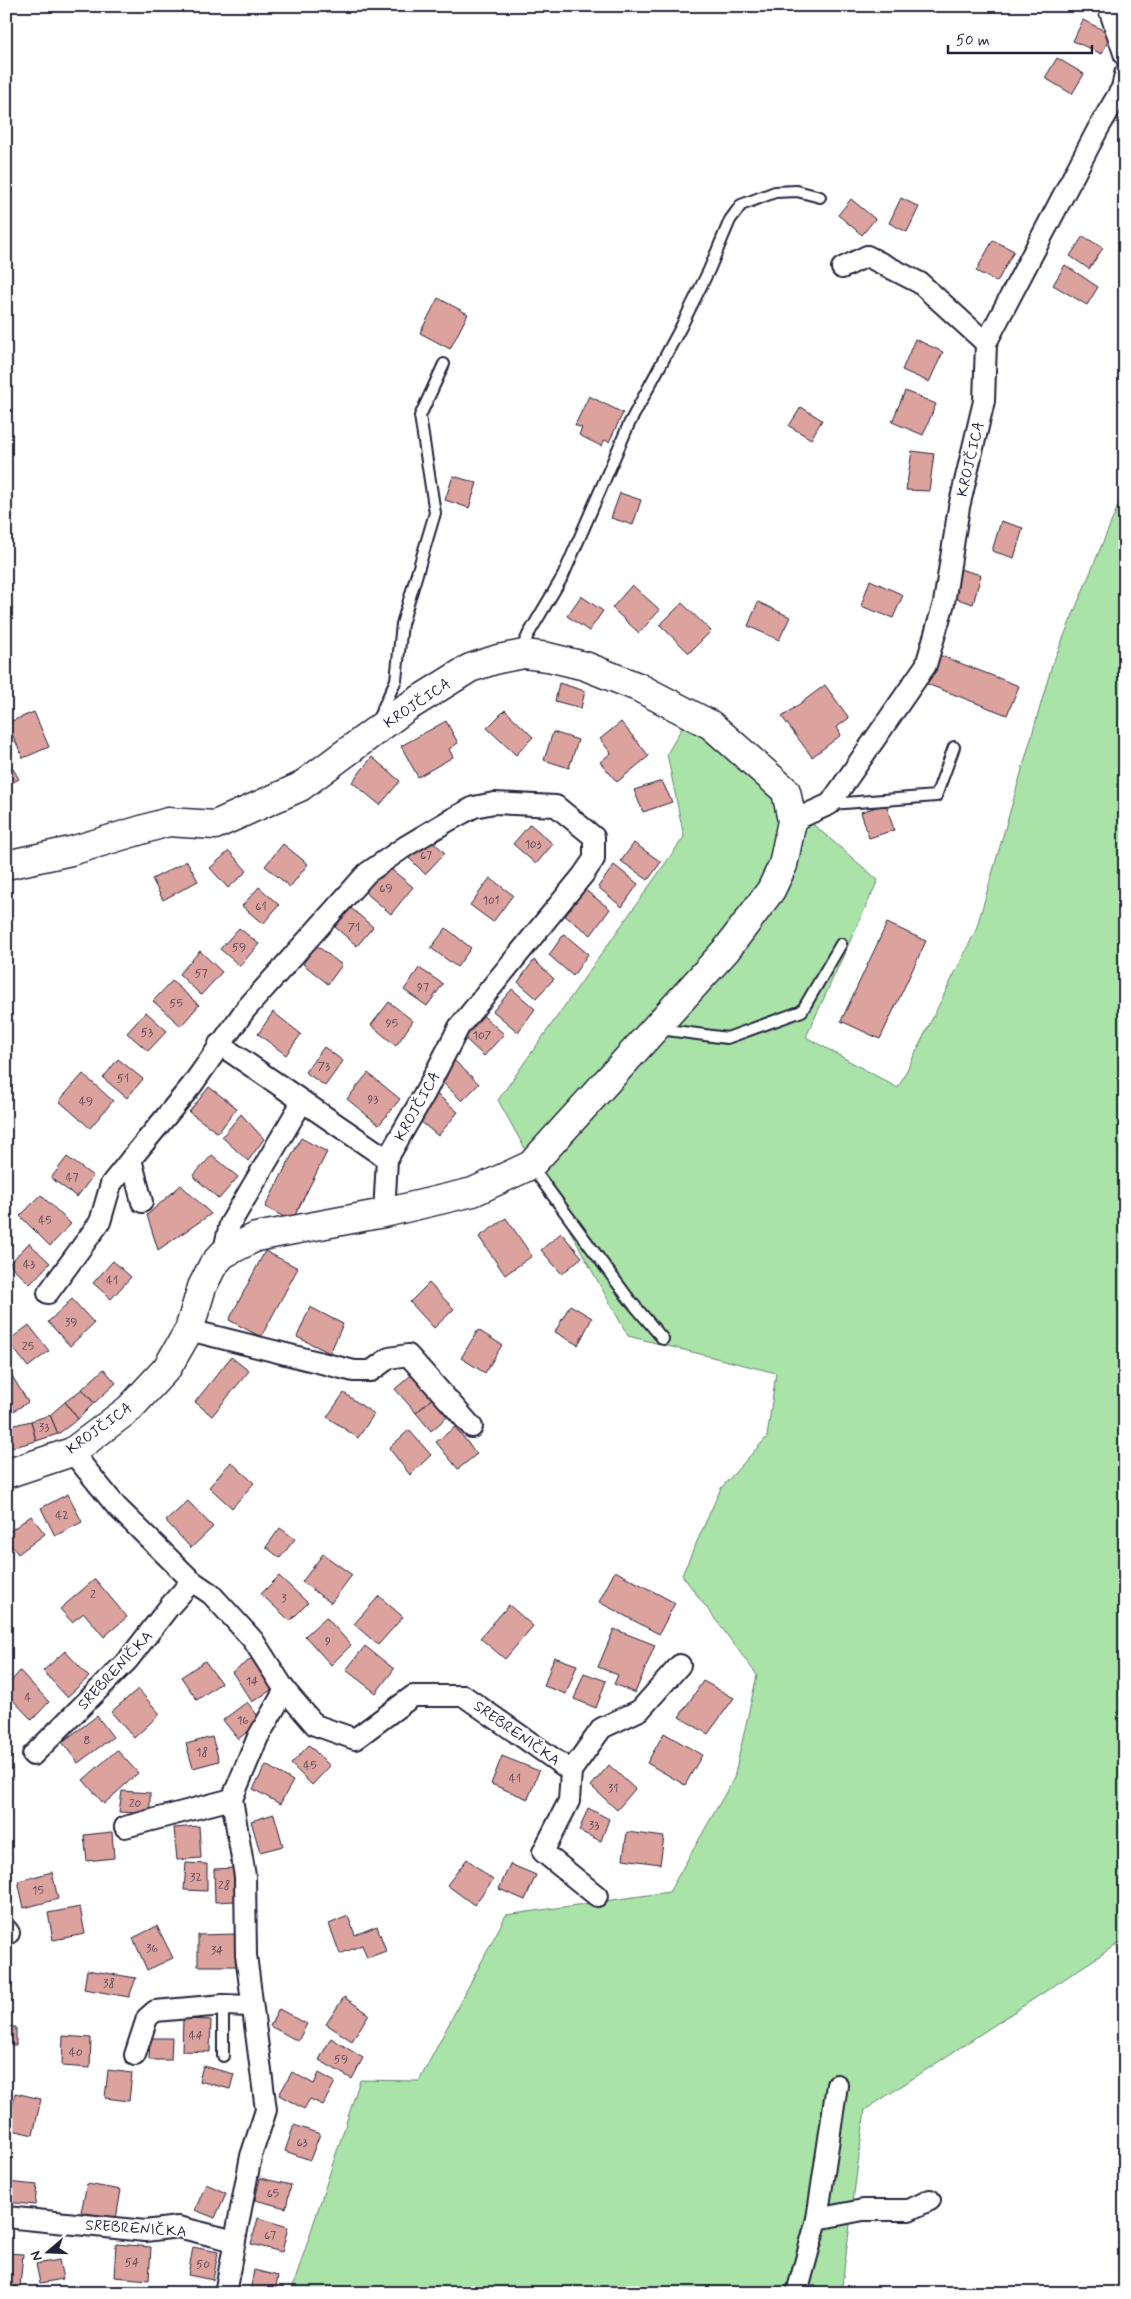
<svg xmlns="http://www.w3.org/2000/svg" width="1131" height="2299" viewBox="0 0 1131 2299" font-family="Mynerve,sans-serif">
<rect width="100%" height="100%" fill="#fff"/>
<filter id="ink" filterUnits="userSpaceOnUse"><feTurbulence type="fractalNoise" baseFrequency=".02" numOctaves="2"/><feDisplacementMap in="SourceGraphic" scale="10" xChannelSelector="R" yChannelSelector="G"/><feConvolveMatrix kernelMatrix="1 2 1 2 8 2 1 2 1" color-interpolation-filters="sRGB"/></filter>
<g filter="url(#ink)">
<polygon fill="#a9e3a8" stroke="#668272" points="1125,489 1125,1943 1119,1943 865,2110 841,2293 291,2293 360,2080 419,2081 506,1915 669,1892 734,1778 757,1675 682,1575 721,1488 767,1437 776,1373 628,1336 498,1100 684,837 667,754 688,717 878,880 806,1037 898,1088 976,930 1052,665"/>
<g fill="#dca29d" stroke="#22223b">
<polygon points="1083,20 1111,34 1102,54 1073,41"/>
<polygon points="1057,58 1084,74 1072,94 1045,78"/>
<polygon points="901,198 919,207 907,232 889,223"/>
<polygon points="851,199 875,219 862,235 838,215"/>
<polygon points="1083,236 1103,248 1089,269 1070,256"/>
<polygon points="993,240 1014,251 997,282 976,271"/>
<polygon points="1065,265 1098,287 1087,305 1053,285"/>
<polygon points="438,298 468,314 450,349 420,333"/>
<polygon points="915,339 943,352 929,382 902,370"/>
<polygon points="905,391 936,404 923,435 892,422"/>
<polygon points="589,396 623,413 609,442 605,440 601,446 579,435 582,428 575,425"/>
<polygon points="801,407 822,420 811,439 789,426"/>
<polygon points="912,451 934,454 929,491 906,490"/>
<polygon points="453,476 477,483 469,508 445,500"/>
<polygon points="620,493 641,500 633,525 611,518"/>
<polygon points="1001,521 1023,528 1014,558 992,551"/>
<polygon points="956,568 981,575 973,604 948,596"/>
<polygon points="870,580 903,595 893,618 861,606"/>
<polygon points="632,585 660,610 639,633 612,608"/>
<polygon points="581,596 603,611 589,631 567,616"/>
<polygon points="758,602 790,617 779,640 748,626"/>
<polygon points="682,603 711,631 689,653 660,625"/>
<polygon points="934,653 1019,686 1007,715 922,682"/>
<polygon points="559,683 585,691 581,708 555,701"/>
<polygon points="825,685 849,718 837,727 841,735 812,757 782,717"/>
<polygon points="505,710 533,737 516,755 487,728"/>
<polygon points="34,712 49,747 23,758 7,723"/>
<polygon points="446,721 458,743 449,749 453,757 418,777 401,746"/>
<polygon points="621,722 649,756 617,782 600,762 611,753 600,739"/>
<polygon points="553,732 578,740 569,768 544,760"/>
<polygon points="6,757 19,779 6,786"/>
<polygon points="372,757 400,781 380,805 352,782"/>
<polygon points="662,781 672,802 643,812 634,790"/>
<polygon points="886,804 894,830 869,838 861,812"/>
<polygon points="530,824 553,844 536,864 513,844"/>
<polygon points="427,836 445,853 425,874 407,856"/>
<polygon points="634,843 661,862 648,880 621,861"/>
<polygon points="283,844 308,864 290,887 265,866"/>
<polygon points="229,851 247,871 228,888 210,868"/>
<polygon points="187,861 198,881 163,900 152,879"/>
<polygon points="382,862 413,887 391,914 360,888"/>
<polygon points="614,865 638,884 622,907 598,887"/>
<polygon points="490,878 513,895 493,922 470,905"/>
<polygon points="572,880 610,909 591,935 565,916 573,906 560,896"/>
<polygon points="259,887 279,905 263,924 242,906"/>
<polygon points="351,908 373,927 357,946 335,927"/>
<polygon points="887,923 926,941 880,1039 841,1021"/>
<polygon points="239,928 259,944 240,966 220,949"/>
<polygon points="446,928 471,948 457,967 431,948"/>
<polygon points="564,934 588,954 573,976 549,955"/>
<polygon points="316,945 342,965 328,984 303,964"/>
<polygon points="200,951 222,972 201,995 179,974"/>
<polygon points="534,960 554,979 536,998 518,982"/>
<polygon points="419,968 443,984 427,1006 404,990"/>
<polygon points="172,981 199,1005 181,1026 153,1001"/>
<polygon points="512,989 535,1009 518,1032 493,1011"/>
<polygon points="389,1002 413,1021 396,1046 371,1025"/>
<polygon points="146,1012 167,1031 148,1051 127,1033"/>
<polygon points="273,1012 301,1034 286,1055 258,1034"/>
<polygon points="480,1013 504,1034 484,1056 461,1035"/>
<polygon points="324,1047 343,1061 325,1086 305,1072"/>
<polygon points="118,1059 143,1079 127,1098 103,1078"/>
<polygon points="455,1061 479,1084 462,1101 438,1078"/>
<polygon points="368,1073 400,1099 379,1125 347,1099"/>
<polygon points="83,1074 113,1101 90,1128 59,1101"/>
<polygon points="209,1087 237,1108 218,1133 189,1112"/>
<polygon points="433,1091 458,1112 438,1136 413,1115"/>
<polygon points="241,1114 264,1139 248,1161 222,1137"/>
<polygon points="301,1138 327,1152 292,1221 265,1207"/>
<polygon points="212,1155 238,1177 219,1199 193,1176"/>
<polygon points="67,1157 93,1176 77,1197 51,1178"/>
<polygon points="181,1185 211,1214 158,1250 147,1215"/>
<polygon points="41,1195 71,1224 50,1246 20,1216"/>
<polygon points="506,1218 532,1256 505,1275 479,1237"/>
<polygon points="561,1233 582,1257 562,1274 541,1250"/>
<polygon points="29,1243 50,1263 30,1284 9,1264"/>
<polygon points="265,1251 298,1268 261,1337 229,1320"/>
<polygon points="113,1261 131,1277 111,1299 93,1283"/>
<polygon points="429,1283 454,1309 434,1328 410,1302"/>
<polygon points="72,1299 94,1323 70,1346 48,1322"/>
<polygon points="570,1305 592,1318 578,1345 555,1332"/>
<polygon points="310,1307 343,1324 330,1353 297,1337"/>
<polygon points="29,1325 49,1351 28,1367 8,1341"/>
<polygon points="478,1330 502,1345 485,1373 461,1358"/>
<polygon points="231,1357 249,1371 212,1416 195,1402"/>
<polygon points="104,1369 116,1383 94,1403 82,1389"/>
<polygon points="417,1370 437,1394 416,1413 395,1389"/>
<polygon points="9,1371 28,1402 6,1416 6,1373"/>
<polygon points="82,1389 94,1403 78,1419 65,1402"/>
<polygon points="344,1393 374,1414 358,1438 327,1417"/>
<polygon points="437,1394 454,1411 431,1431 416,1413"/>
<polygon points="65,1402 78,1419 58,1434 50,1415"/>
<polygon points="50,1415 58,1434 36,1441 31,1421"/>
<polygon points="31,1421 36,1441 10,1448 6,1427"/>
<polygon points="455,1427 477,1454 458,1469 436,1442"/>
<polygon points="409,1430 431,1455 410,1475 389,1448"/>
<polygon points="231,1462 254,1483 232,1508 209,1487"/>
<polygon points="68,1494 82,1522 55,1536 41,1508"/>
<polygon points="188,1501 213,1527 191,1548 166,1521"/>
<polygon points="31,1516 45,1534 18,1554 6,1539 6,1534"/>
<polygon points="280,1528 295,1539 280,1558 266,1547"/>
<polygon points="323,1554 352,1575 331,1603 302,1582"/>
<polygon points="615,1571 675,1603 659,1634 599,1602"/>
<polygon points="279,1576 308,1603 290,1621 261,1594"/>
<polygon points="95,1579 127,1617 104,1637 84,1613 72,1622 60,1609"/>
<polygon points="379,1596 403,1617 378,1645 354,1624"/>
<polygon points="509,1605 533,1626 505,1659 480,1638"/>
<polygon points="326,1617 351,1645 331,1665 305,1636"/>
<polygon points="614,1629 655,1645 635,1693 614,1684 618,1675 598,1667"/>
<polygon points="365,1646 394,1669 376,1693 346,1670"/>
<polygon points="65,1651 89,1677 67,1697 43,1671"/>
<polygon points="554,1657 577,1665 566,1694 544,1686"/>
<polygon points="253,1658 273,1689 252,1702 232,1672"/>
<polygon points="205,1661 221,1683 197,1700 181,1677"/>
<polygon points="20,1671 49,1702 32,1720 6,1693 6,1687"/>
<polygon points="584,1673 606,1681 596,1708 574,1699"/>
<polygon points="703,1681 734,1698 708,1734 679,1717"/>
<polygon points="138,1689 160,1714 134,1738 111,1712"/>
<polygon points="247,1702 262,1721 238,1739 223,1720"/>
<polygon points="97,1716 113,1737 78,1763 62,1742"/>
<polygon points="664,1733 702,1755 685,1785 647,1763"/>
<polygon points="212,1737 219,1761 193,1768 186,1744"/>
<polygon points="309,1745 330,1766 312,1785 291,1764"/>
<polygon points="117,1750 138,1773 104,1804 83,1780"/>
<polygon points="502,1756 539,1771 528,1799 491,1784"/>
<polygon points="266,1765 293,1781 280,1804 253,1789"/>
<polygon points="609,1765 635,1789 617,1810 591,1786"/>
<polygon points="122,1791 150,1793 150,1814 119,1812"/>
<polygon points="588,1808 609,1819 601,1841 579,1831"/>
<polygon points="274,1814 283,1846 260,1852 251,1821"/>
<polygon points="199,1826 201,1858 177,1860 174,1828"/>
<polygon points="112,1832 114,1858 87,1861 84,1835"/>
<polygon points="627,1832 664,1837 660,1864 623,1859"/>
<polygon points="467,1859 493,1880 474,1905 447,1885"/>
<polygon points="186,1863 207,1864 207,1891 184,1890"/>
<polygon points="510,1864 536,1875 525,1900 499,1889"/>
<polygon points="233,1868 235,1901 215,1902 214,1869"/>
<polygon points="52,1872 58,1899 24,1908 18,1881"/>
<polygon points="80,1907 85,1934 53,1940 48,1913"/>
<polygon points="348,1916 355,1935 377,1926 386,1951 367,1958 362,1945 340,1954 329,1924"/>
<polygon points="157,1926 173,1958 147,1970 133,1938"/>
<polygon points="236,1934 237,1966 198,1966 198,1935"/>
<polygon points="87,1970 136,1978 129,1997 84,1989"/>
<polygon points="344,1997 369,2014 352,2041 326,2024"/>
<polygon points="279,2009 307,2024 298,2041 270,2026"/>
<polygon points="183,2019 211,2020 210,2052 182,2051"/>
<polygon points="6,2027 16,2027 16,2045 8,2045 8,2064 6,2064"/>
<polygon points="63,2036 91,2038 90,2068 62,2066"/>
<polygon points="150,2038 172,2038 171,2060 149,2060"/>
<polygon points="331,2038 363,2058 352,2079 319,2060"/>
<polygon points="203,2066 234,2074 230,2089 199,2081"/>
<polygon points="108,2070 132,2073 129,2101 105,2098"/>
<polygon points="292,2072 314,2084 319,2073 335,2082 323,2105 310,2099 304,2109 279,2095"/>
<polygon points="15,2093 41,2099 33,2135 8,2129"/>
<polygon points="294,2125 320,2134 310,2160 285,2151"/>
<polygon points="260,2178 291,2185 286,2208 255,2200"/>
<polygon points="7,2182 37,2185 35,2205 6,2202"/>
<polygon points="87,2184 121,2190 116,2219 81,2212"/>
<polygon points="206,2184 226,2193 215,2218 195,2210"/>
<polygon points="258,2218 288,2227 282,2252 251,2244"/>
<polygon points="116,2244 151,2247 149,2280 114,2277"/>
<polygon points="193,2247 218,2252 213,2280 188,2275"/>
<polygon points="6,2253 23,2254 20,2287 6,2286"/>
<polygon points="59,2260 63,2279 40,2283 36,2264"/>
<polygon points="254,2270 278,2276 275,2293 250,2292"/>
</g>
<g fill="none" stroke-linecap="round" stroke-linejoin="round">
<g stroke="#22223b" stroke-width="14">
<g id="service">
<polyline points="524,653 524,644 528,635 563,576 629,424 681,327 709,270 730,220 741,205 775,192 797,191 820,197"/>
<polyline points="378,719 396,680 402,624 435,513 420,416 444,364"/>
<polyline points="831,804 936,796 954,747"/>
<polyline points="660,1029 727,1038 802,1011 841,944"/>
<polyline points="531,1166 629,1299 663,1339"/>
<polyline points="223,2056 223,2005"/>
</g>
</g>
<g stroke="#22223b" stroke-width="24">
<g id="minor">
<polyline points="1108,6 1125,56"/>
<polyline points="842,268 867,256 920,283 986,343"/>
<polyline points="792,821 830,804 926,665 944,603 959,507 984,401 986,343 1098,129 1122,88 1125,74"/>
<polyline points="219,1044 387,1159"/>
<polyline points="142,1202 131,1159 192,1085 245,1010 367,873 406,846 448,821 474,807 494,803 556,806 594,837 594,859 583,875 459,1027 425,1093 387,1159 384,1213"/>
<polyline points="223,1254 230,1224 302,1102"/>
<polyline points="48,1293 100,1222 111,1184 131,1159"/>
<polyline points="189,1330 354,1371 371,1371 389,1358 408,1355 472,1427"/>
<polyline points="72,1452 116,1506 192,1581 211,1594 234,1619 253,1640 285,1690 315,1725 355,1739 413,1696 464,1696 571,1771 602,1728 640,1710 680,1665"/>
<polyline points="33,1755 128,1660 169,1607 192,1581"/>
<polyline points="571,1771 569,1801 543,1852 597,1896"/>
<polyline points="125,1827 232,1799"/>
<polyline points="6,1929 9,1933"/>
<polyline points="135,2055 147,2018 155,2011 223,2005 251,2006"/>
<polyline points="6,2217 145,2231 178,2227 235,2241"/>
<polyline points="817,2219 863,2210 909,2210 930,2200"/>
<polyline points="225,2293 251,2156 266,2110 246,1955 245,1876 232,1799 258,1737 285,1690"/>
<polyline points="797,2293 817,2219 837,2085"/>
</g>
</g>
<g stroke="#22223b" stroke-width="31">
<polyline id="secondary" points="6,865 71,851 168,822 215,825 300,787 406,708 470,668 498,659 524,654 548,657 585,666 638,687 711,725 786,791 792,821 783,865 771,890 727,949 531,1165 473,1192 384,1213 256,1237 223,1254 213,1265 202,1287 189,1330 167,1368 129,1409 72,1452 6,1474"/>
</g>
<use href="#service" stroke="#fff" stroke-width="10"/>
<use href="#minor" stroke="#fff" stroke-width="20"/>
<use href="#secondary" stroke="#fff" stroke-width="28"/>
</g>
</g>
<g text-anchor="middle" stroke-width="4" stroke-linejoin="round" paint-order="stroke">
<g font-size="12" fill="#504254">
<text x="533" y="848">103</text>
<text x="426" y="859">67</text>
<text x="386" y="892">69</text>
<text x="491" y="904">101</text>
<text x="261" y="910">61</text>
<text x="354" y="931">71</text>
<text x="239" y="951">59</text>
<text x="201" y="977">57</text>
<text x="423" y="991">97</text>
<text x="176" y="1007">55</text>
<text x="392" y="1027">95</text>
<text x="147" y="1036">53</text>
<text x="482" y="1039">107</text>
<text x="324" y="1070">73</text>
<text x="123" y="1082">51</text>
<text x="373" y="1103">93</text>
<text x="86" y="1105">49</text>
<text x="72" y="1181">47</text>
<text x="45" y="1224">45</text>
<text x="29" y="1268">43</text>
<text x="112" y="1284">41</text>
<text x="71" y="1326">39</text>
<text x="28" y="1350">25</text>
<text x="44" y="1431">33</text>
<text x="62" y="1519">42</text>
<text x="93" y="1598">2</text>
<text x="284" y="1602">3</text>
<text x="328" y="1645">9</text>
<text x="252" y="1685">14</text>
<text x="28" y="1701">4</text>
<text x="243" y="1724">16</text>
<text x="87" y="1744">8</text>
<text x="202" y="1756">18</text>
<text x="310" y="1769">45</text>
<text x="515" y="1782">41</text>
<text x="613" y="1792">31</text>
<text x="135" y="1807">20</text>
<text x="594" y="1829">33</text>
<text x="196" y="1881">32</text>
<text x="224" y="1889">28</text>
<text x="38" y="1894">15</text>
<text x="152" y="1952">36</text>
<text x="217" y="1954">34</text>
<text x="109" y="1987">38</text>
<text x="196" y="2039">44</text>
<text x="76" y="2056">40</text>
<text x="341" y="2063">59</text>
<text x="302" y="2146">63</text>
<text x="273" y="2197">65</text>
<text x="270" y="2239">67</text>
<text x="132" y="2266">54</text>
<text x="203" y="2268">50</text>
</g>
<g font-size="15" fill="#22223b" stroke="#fff">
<text transform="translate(970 459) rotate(-77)" y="5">KROJČICA</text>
<text transform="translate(417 703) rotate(-34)" y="5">KROJČICA</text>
<text transform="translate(417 1106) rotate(-61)" y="5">KROJČICA</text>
<text transform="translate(99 1428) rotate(-36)" y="5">KROJČICA</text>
<text transform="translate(115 1670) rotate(-47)" y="5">SREBRENIČKA</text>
<text transform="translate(517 1733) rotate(35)" y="5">SREBRENIČKA</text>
<text transform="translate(136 2228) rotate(4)" y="5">SREBRENIČKA</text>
</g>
</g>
<rect width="1131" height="2299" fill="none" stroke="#fff" stroke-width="25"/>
<rect x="12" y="12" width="1106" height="2274" fill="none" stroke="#22223b" stroke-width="2" filter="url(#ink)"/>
<g transform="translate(48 2252) rotate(251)" stroke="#ffffff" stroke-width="4" paint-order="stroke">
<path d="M0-4L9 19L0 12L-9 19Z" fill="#22223b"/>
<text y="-8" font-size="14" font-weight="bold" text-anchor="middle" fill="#22223b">N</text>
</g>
<path d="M948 45v8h144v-8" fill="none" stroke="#22223b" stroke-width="2.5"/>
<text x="956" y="45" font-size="15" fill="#22223b" stroke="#ffffff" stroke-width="4" paint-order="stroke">50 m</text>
</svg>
